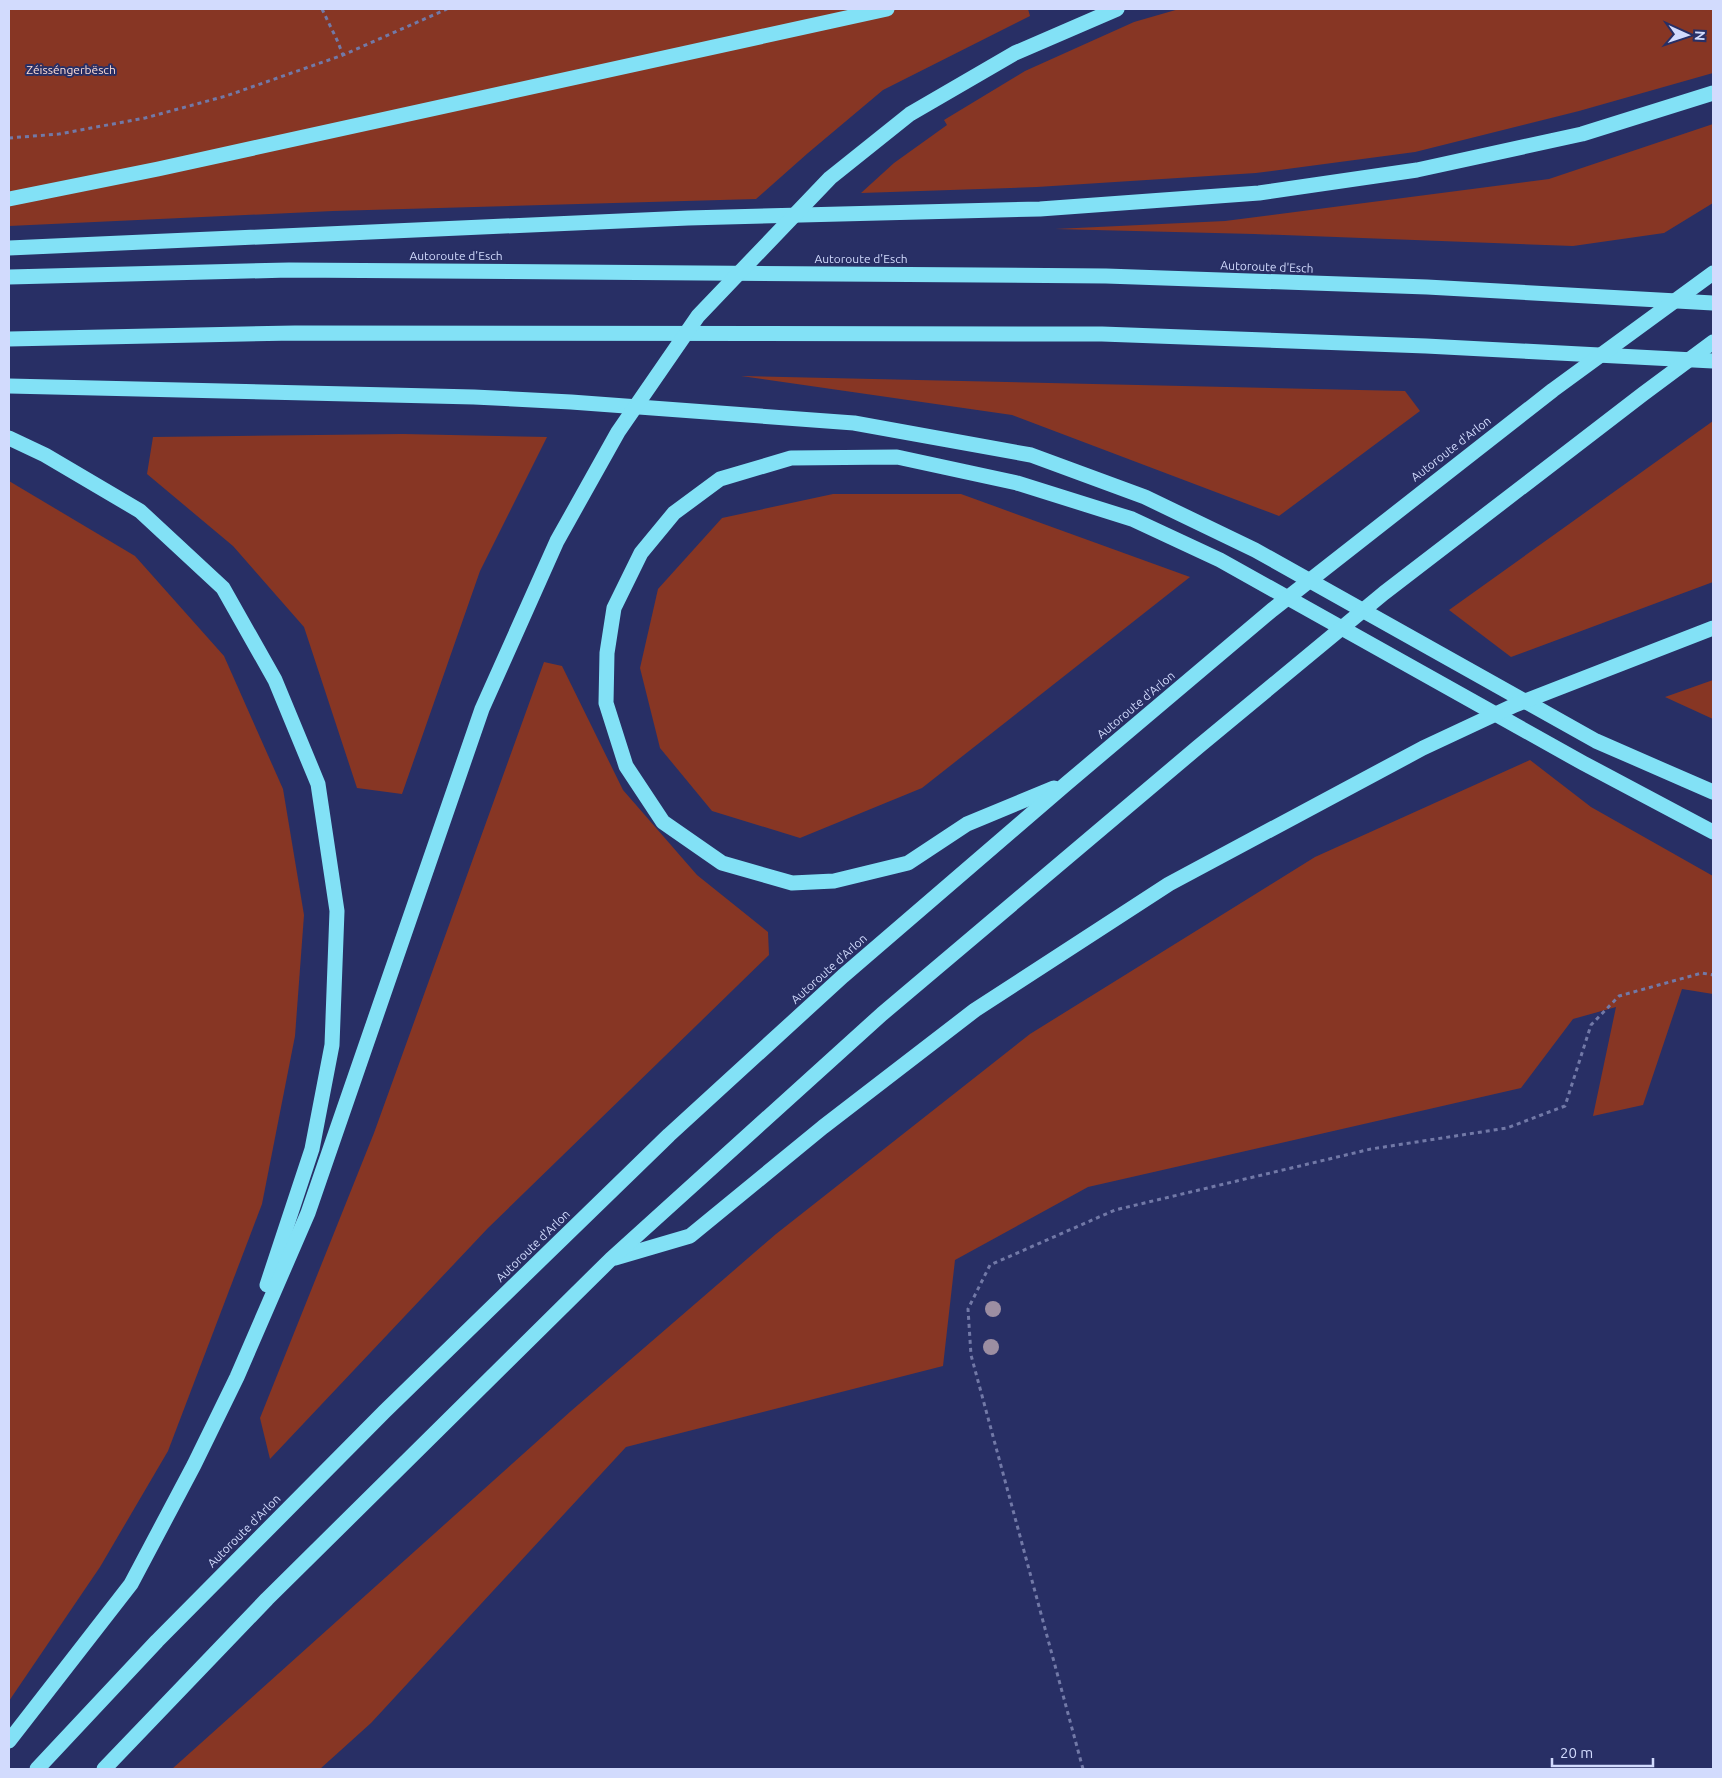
<svg xmlns="http://www.w3.org/2000/svg" width="1722" height="1778" viewBox="0 0 1722 1778" font-family="Ubuntu,sans-serif">
<rect width="100%" height="100%" fill="#282f65"/>
<g fill="#873624">
<polygon points="9,9 1028,9 1030,16 883,90 808,153 756,199 333,211 9,226"/>
<polygon points="1179,9 1713,9 1713,73 1579,111 1415,152 1256,173 1037,187 861,193 894,163 947,125 944,120 1025,71 1134,22"/>
<polygon points="1713,124 1713,203 1664,233 1573,246 1254,234 1055,229 1225,221 1549,179"/>
<polygon points="741,376 1405,391 1420,411 1279,516 1012,415"/>
<polygon points="1713,421 1713,582 1511,657 1449,610"/>
<polygon points="403,434 547,437 480,571 402,794 357,788 304,627 233,546 147,474 153,437"/>
<polygon points="9,481 135,556 224,656 283,789 304,915 295,1036 262,1204 168,1451 100,1567 9,1701"/>
<polygon points="833,494 961,494 1190,577 922,788 800,838 712,811 660,748 640,668 658,589 722,518"/>
<polygon points="544,662 562,666 623,790 697,875 768,932 769,955 488,1228 270,1459 260,1418 374,1133"/>
<polygon points="1713,680 1713,719 1665,697"/>
<polygon points="1530,760 1591,807 1713,876 1713,994 1682,989 1643,1105 1593,1116 1616,1007 1573,1019 1521,1088 1088,1187 955,1260 943,1366 626,1447 371,1723 320,1769 172,1769 571,1411 776,1234 1030,1034 1315,857"/>
</g>
<g fill="none" stroke-linecap="round" stroke-linejoin="round">
<g stroke="#7279a7" stroke-width="3" stroke-dasharray="4 4" stroke-linecap="butt">
<polyline points="322,9 337,40 343,55"/>
<polyline points="9,138 59,134 145,118 226,96 343,55 447,9"/>
<polyline points="1083,1769 971,1355 968,1309 990,1265 1115,1210 1371,1149 1507,1128 1565,1106 1591,1025 1619,996 1702,973 1713,975"/>
</g>
<g stroke="#82e1f6" stroke-width="15">
<polyline points="9,199 158,169 887,9"/>
<polyline points="9,248 688,218 1040,209 1259,193 1417,170 1582,134 1713,93"/>
<polyline points="9,277 289,270 1106,276 1427,287 1713,303"/>
<polyline points="9,339 295,333 1102,334 1426,346 1713,361"/>
<polyline points="9,386 474,397 571,402 854,423 1031,455 1145,497 1255,550 1596,741 1713,792"/>
<polyline points="9,438 45,455 140,511 223,588 275,680 318,784 337,911 332,1045 312,1149 267,1285"/>
<polyline points="1054,788 967,824 908,863 834,881 792,883 722,863 663,822 626,766 606,703 607,653 614,608 641,553 674,513 720,479 791,458 897,457 1017,483 1132,519 1220,560 1583,763 1713,832"/>
<polyline points="615,1258 690,1236 823,1127 975,1010 1169,884 1423,748 1515,705 1713,628"/>
<polyline points="9,1741 131,1584 194,1465 237,1377 308,1213 482,709 557,541 618,432 698,316 830,178 910,114 1015,53 1117,9"/>
<polyline points="37,1769 157,1641 385,1411 669,1135 843,976 1066,784 1272,610 1553,390 1713,273"/>
<polyline points="104,1769 267,1599 611,1259 882,1014 1198,747 1384,593 1643,394 1713,342"/>
</g>
</g>
<g fill="#9c8ea2">
<circle cx="993" cy="1309" r="8"/>
<circle cx="991" cy="1347" r="8"/>
</g>
<g text-anchor="middle" stroke-width="4" stroke-linejoin="round" paint-order="stroke">
<g font-size="12" fill="#fbdbd3" stroke="#282f65">
<text x="71" y="74">Zéisséngerbësch</text>
</g>
<g font-size="12" fill="#d2dbfd" stroke="#282f65">
<text x="456" y="260">Autoroute d'Esch</text>
<text x="861" y="263">Autoroute d'Esch</text>
<text transform="translate(1267 267) rotate(2)" y="4">Autoroute d'Esch</text>
<text transform="translate(1451 449) rotate(-38)" y="4">Autoroute d'Arlon</text>
<text transform="translate(1136 705) rotate(-40)" y="4">Autoroute d'Arlon</text>
<text transform="translate(829 969) rotate(-42)" y="4">Autoroute d'Arlon</text>
<text transform="translate(533 1246) rotate(-44)" y="4">Autoroute d'Arlon</text>
<text transform="translate(244 1531) rotate(-45)" y="4">Autoroute d'Arlon</text>
</g>
</g>
<rect width="1722" height="1778" fill="none" stroke="#d2dbfd" stroke-width="20"/>
<g transform="translate(1687 35) rotate(93)" stroke="#282f65" stroke-width="4" paint-order="stroke">
<path d="M0-4L9 19L0 12L-9 19Z" fill="#d2dbfd"/>
<text y="-8" font-size="14" font-weight="bold" text-anchor="middle" fill="#d2dbfd">N</text>
</g>
<path d="M1552 1758v8h101v-8" fill="none" stroke="#d2dbfd" stroke-width="2.5"/>
<text x="1560" y="1758" font-size="15" fill="#d2dbfd" stroke="#282f65" stroke-width="4" paint-order="stroke">20 m</text>
</svg>
